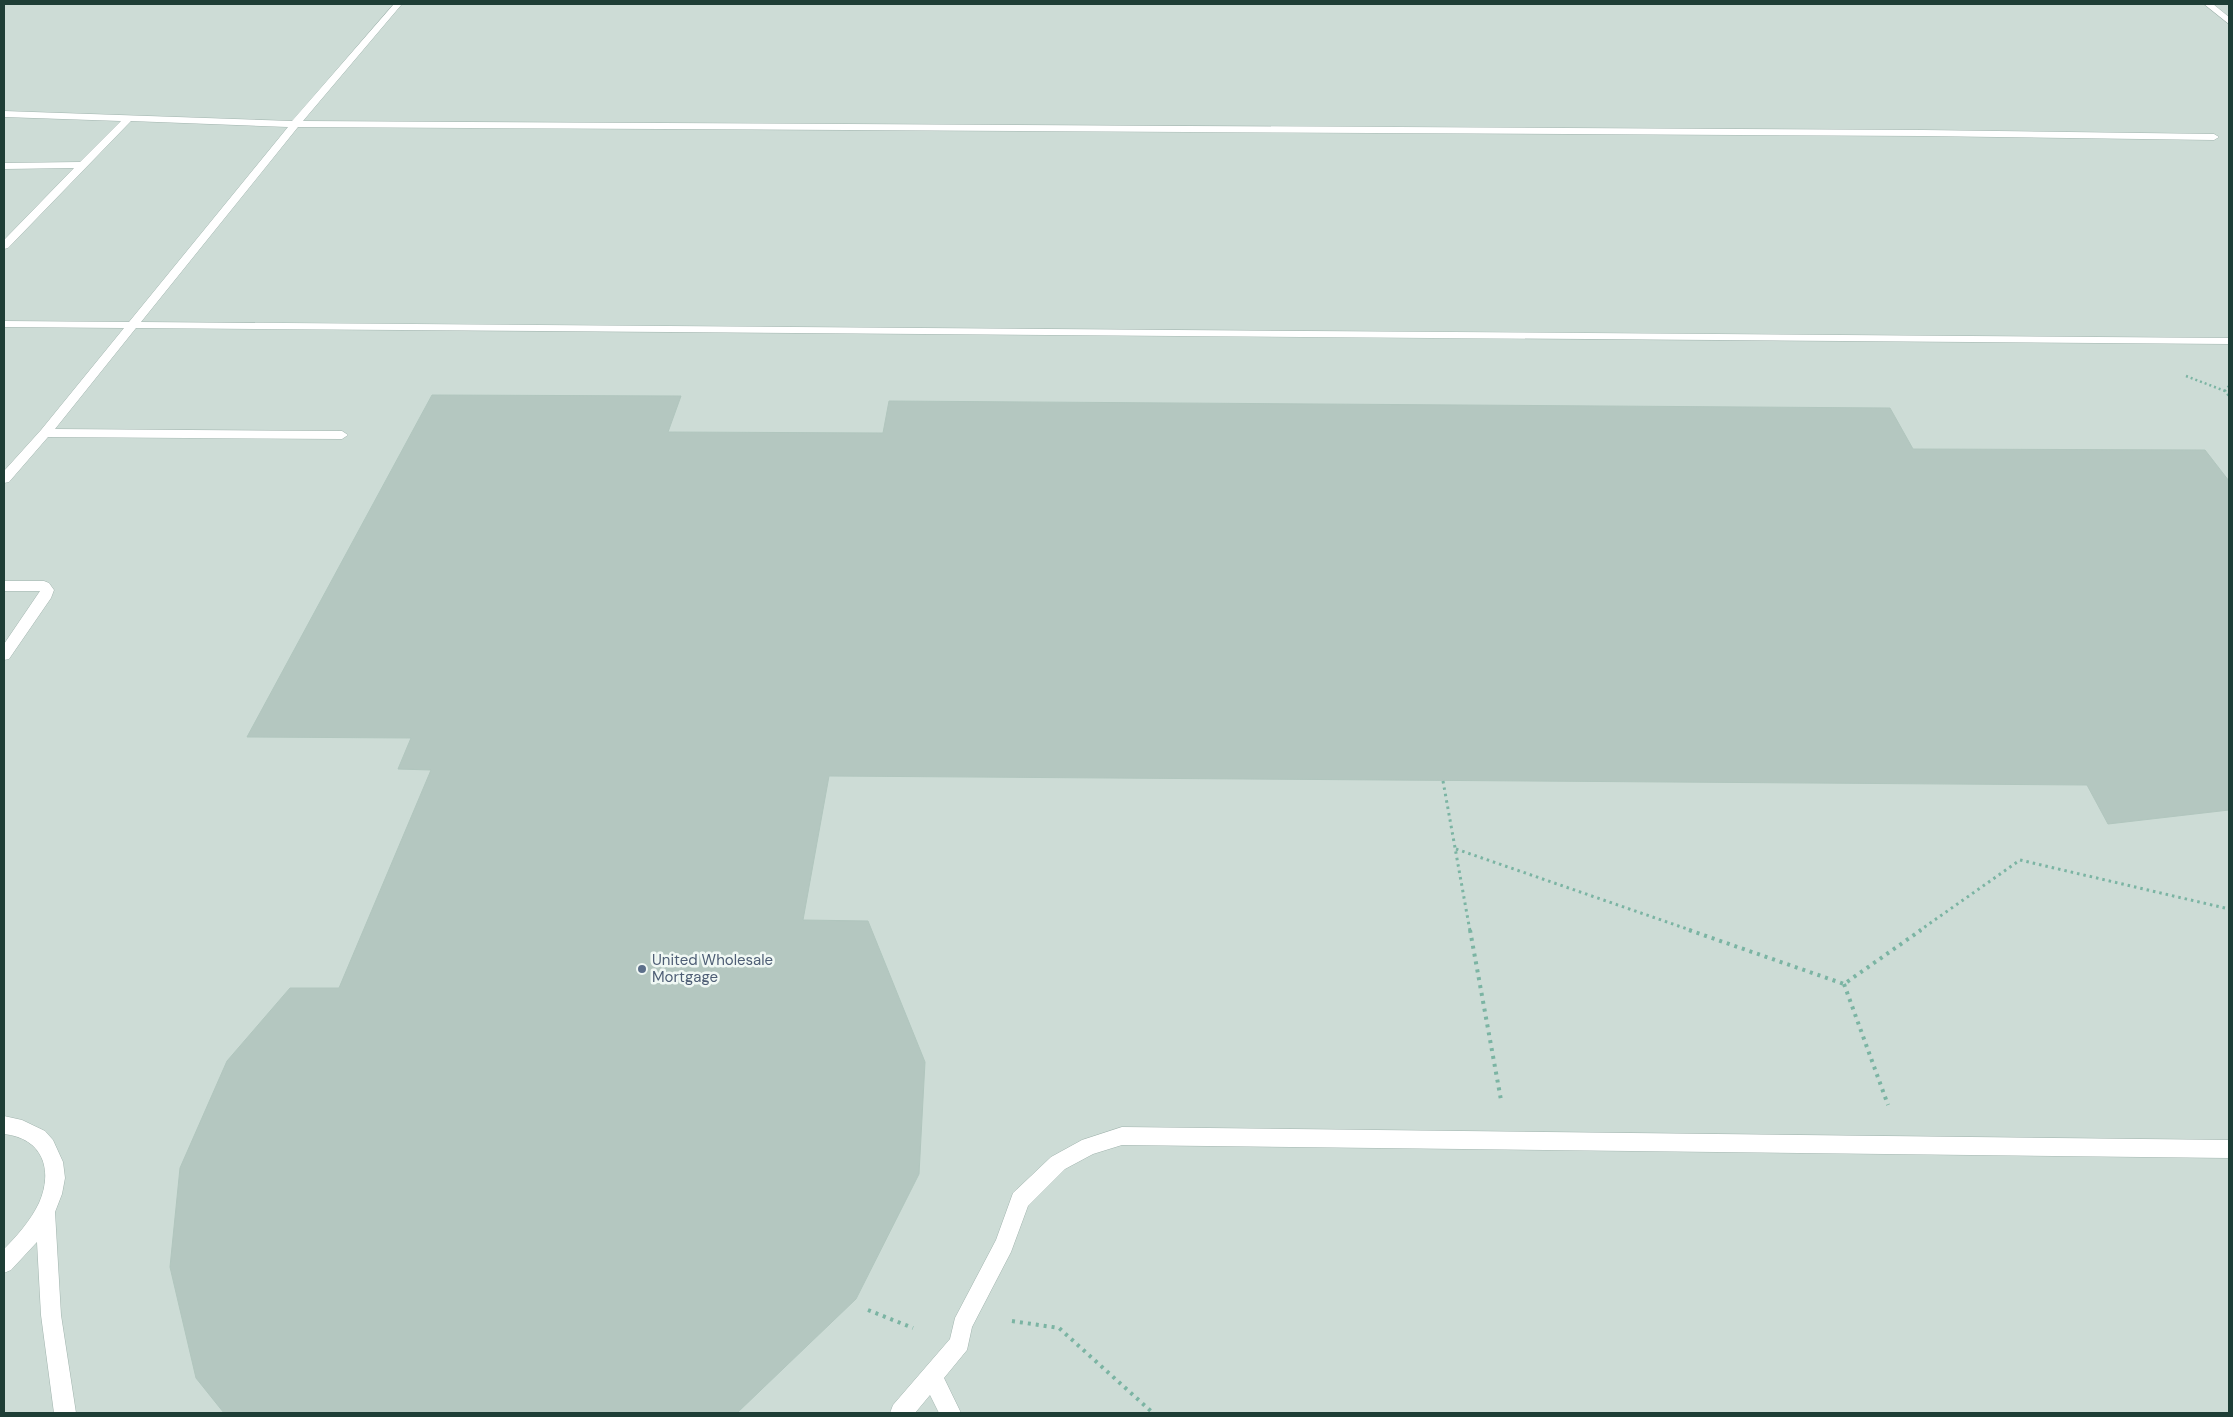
<svg xmlns="http://www.w3.org/2000/svg" width="2233" height="1417" viewBox="0 0 2233 1417" font-family="'DM Sans',sans-serif">
<rect width="100%" height="100%" fill="#dfece7"/>
<rect fill="#cddcd6" x="4" y="4" width="2225" height="1409"/>
<polygon fill="#b4c7c0" stroke="#b1c6be" points="432,395 681,396 668,432 883,433 889,401 1890,408 1913,449 2205,450 2229,481 2229,810 2108,824 2087,785 829,776 803,920 868,921 925,1062 919,1174 856,1299 737,1413 224,1413 196,1378 170,1267 180,1168 227,1061 290,988 339,988 431,770 398,769 411,738 247,737"/>
<g fill="none" stroke-linecap="round" stroke-linejoin="round">
<g stroke="#a1b4ae" stroke-width="1">
<g id="lane">
<polygon points="394,4 402,4 303,121 1923,130 2214,134 2219,137 2214,140 1923,136 298,127 141,322 2229,338 2229,344 136,328 55,429 342,431 348,435 342,439 48,437 9,482 4,483 4,471 41,430 124,328 4,327 4,321 129,322 288,127 131,121 8,248 4,249 4,240 74,168 4,169 4,163 80,162 121,121 4,117 4,111 292,121"/>
<polygon points="2204,4 2213,4 2229,17 2229,24"/>
<polygon points="4,581 44,581 49,583 54,590 51,598 9,659 4,660 4,644 40,591 4,591"/>
<path d="M4,1116L22,1120L45,1131L53,1140L63,1162L65,1178L62,1194L55,1212L61,1315L76,1413H54L41,1315L37,1242L11,1270L4,1273V1249C17,1236 31,1220 39,1203C54,1169 42,1138 4,1134Z"/>
<polygon points="1122,1127 2229,1140 2229,1158 1122,1145 1093,1154 1065,1169 1028,1206 1011,1252 972,1327 967,1350 944,1378 961,1413 939,1413 930,1395 915,1413 890,1413 893,1405 950,1339 955,1318 996,1240 1013,1193 1051,1157 1082,1140"/>
</g>
</g>
<g stroke="#7bb4a3" stroke-width="2.5" stroke-dasharray="2 3" stroke-linecap="butt">
<polyline points="2186,376 2225,391"/>
<polyline points="2229,386 2225,391 2229,396"/>
</g>
<g stroke="#7bb4a3" stroke-width="3" stroke-dasharray="2.5 4" stroke-linecap="butt">
<polyline points="1443,781 1470,931"/>
<polyline points="1456,849 1693,931"/>
<polyline points="1919,931 2020,860 2229,909"/>
</g>
<g stroke="#7bb4a3" stroke-width="4" stroke-dasharray="3 5" stroke-linecap="butt">
<polyline points="1470,930 1501,1100"/>
<polyline points="1689,930 1844,984 1921,930"/>
<polyline points="1844,984 1888,1105"/>
<polyline points="868,1310 913,1328"/>
<polyline points="1012,1321 1059,1328 1153,1413"/>
</g>
<use href="#lane" fill="#fff" fill-rule="evenodd"/>
</g>
<circle fill="#5c6f8a" stroke="#f0f8f4" stroke-width="2" cx="642" cy="969" r="5"/>
<g text-anchor="middle" stroke-width="5" stroke-linejoin="round" paint-order="stroke">
<g font-size="15" fill="#4e5e75" stroke="#f0f8f4" text-anchor="start">
<text x="652" y="965">United Wholesale<tspan x="652" dy="17">Mortgage</tspan></text>
</g>
</g>
<rect width="2233" height="1417" fill="none" stroke="#1e3e36" stroke-width="10"/>
</svg>
